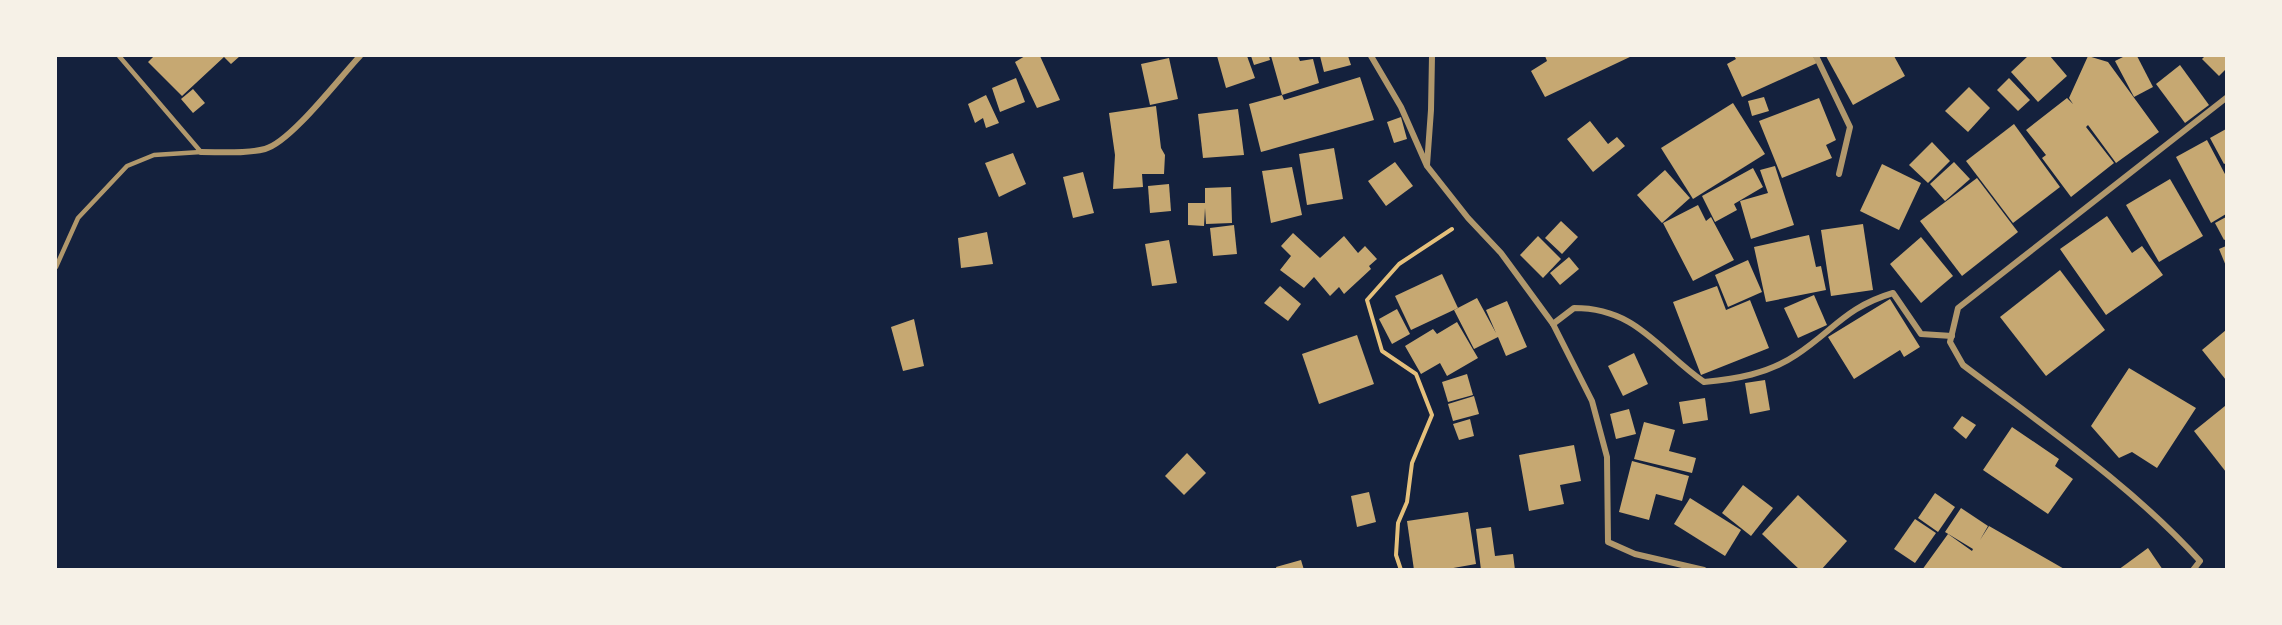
<svg xmlns="http://www.w3.org/2000/svg" width="2282" height="625" viewBox="0 0 2282 625" font-family="Montserrat,sans-serif">
<rect width="100%" height="100%" fill="#14213d"/>
<g fill="#c6a872">
<polygon points="154,56 240,56 231,64 224,57 182,96 148,62"/>
<polygon points="1025,56 1040,56 1060,100 1037,108 1015,62"/>
<polygon points="1217,56 1247,56 1255,78 1226,88"/>
<polygon points="1251,56 1269,56 1270,60 1254,65"/>
<polygon points="1271,56 1298,56 1300,61 1313,59 1319,83 1282,95 1284,100 1360,77 1374,120 1261,152 1249,104 1282,95"/>
<polygon points="1320,56 1348,56 1351,65 1324,72"/>
<polygon points="1545,56 1632,56 1545,97 1531,71 1547,61"/>
<polygon points="1734,56 1813,56 1817,63 1742,97 1727,64 1736,59"/>
<polygon points="1826,56 1894,56 1905,76 1853,105"/>
<polygon points="2028,56 2050,56 2067,76 2038,102 2011,72"/>
<polygon points="2088,56 2108,62 2159,132 2116,163 2088,125 2086,127 2114,163 2071,197 2042,158 2046,155 2026,130 2067,98 2073,104 2069,98"/>
<polygon points="2125,56 2137,56 2153,87 2134,97 2115,61"/>
<polygon points="2205,56 2226,56 2226,69 2219,76 2202,59"/>
<polygon points="1169,58 1178,99 1150,105 1141,64"/>
<polygon points="2180,65 2209,105 2185,123 2156,84"/>
<polygon points="1016,78 1025,102 1000,112 992,88"/>
<polygon points="2009,78 2030,100 2018,111 1997,90"/>
<polygon points="1969,87 1990,108 1968,132 1945,111"/>
<polygon points="193,89 205,103 193,113 181,99"/>
<polygon points="986,95 999,123 986,128 983,118 975,123 968,104"/>
<polygon points="1764,97 1769,111 1752,116 1748,101"/>
<polygon points="1819,98 1836,140 1826,145 1832,158 1782,178 1759,121"/>
<polygon points="1733,103 1765,154 1693,199 1661,148"/>
<polygon points="1156,106 1161,148 1165,155 1164,174 1142,174 1143,187 1113,189 1115,155 1109,113"/>
<polygon points="1238,109 1244,155 1203,158 1198,114"/>
<polygon points="1401,117 1407,139 1394,143 1387,122"/>
<polygon points="1590,121 1608,144 1617,137 1625,146 1593,172 1567,139"/>
<polygon points="2014,124 2060,187 2013,223 1966,161"/>
<polygon points="2226,129 2226,163 2224,164 2210,138"/>
<polygon points="2207,140 2226,176 2226,214 2211,223 2176,157"/>
<polygon points="1932,142 1950,161 1928,183 1909,165"/>
<polygon points="1334,148 1343,199 1307,205 1299,154"/>
<polygon points="1013,153 1026,184 999,197 985,163"/>
<polygon points="1395,162 1413,186 1386,206 1368,181"/>
<polygon points="1954,162 1970,179 1945,201 1930,184"/>
<polygon points="1882,164 1921,183 1899,230 1860,211"/>
<polygon points="1775,166 1794,225 1751,239 1740,201 1768,193 1760,170"/>
<polygon points="1292,167 1302,215 1271,223 1262,171"/>
<polygon points="1753,168 1763,187 1734,204 1737,210 1715,222 1702,196"/>
<polygon points="1665,170 1690,198 1662,223 1637,195"/>
<polygon points="1083,172 1094,213 1073,218 1063,177"/>
<polygon points="1977,178 2018,232 1962,276 1920,221"/>
<polygon points="2170,179 2203,236 2159,262 2126,205"/>
<polygon points="1169,184 1171,211 1150,213 1148,186"/>
<polygon points="1231,187 1232,223 1206,224 1205,208 1204,226 1188,225 1188,203 1205,203 1205,188"/>
<polygon points="1698,205 1706,221 1711,217 1734,260 1693,281 1663,223"/>
<polygon points="2107,216 2132,253 2142,246 2163,275 2106,315 2060,249"/>
<polygon points="2226,217 2226,239 2224,240 2215,223"/>
<polygon points="1561,221 1578,237 1562,254 1545,238"/>
<polygon points="1863,224 1873,290 1831,296 1821,230"/>
<polygon points="1234,225 1237,254 1213,256 1210,228"/>
<polygon points="987,232 993,264 961,268 958,238"/>
<polygon points="1293,233 1320,258 1344,236 1358,253 1365,246 1377,259 1369,266 1371,269 1344,294 1339,287 1330,296 1314,277 1304,288 1280,270 1291,256 1281,246"/>
<polygon points="1809,235 1816,267 1821,266 1826,290 1766,302 1754,247"/>
<polygon points="1538,236 1561,259 1543,278 1520,255"/>
<polygon points="1921,237 1953,276 1921,303 1890,264"/>
<polygon points="1169,240 1177,283 1152,286 1145,244"/>
<polygon points="2226,246 2226,266 2219,249"/>
<polygon points="1569,257 1579,269 1560,285 1550,273"/>
<polygon points="1748,260 1762,292 1728,307 1715,275"/>
<polygon points="2060,270 2105,330 2046,376 2000,317"/>
<polygon points="1442,274 1458,308 1411,330 1395,296"/>
<polygon points="1280,286 1301,304 1288,321 1264,303"/>
<polygon points="1717,286 1726,310 1750,300 1769,348 1701,375 1673,302"/>
<polygon points="1814,295 1827,325 1798,338 1784,308"/>
<polygon points="1477,298 1496,333 1486,310 1507,301 1527,347 1506,356 1498,337 1474,349 1454,310"/>
<polygon points="1890,299 1920,347 1904,357 1900,350 1854,379 1828,337"/>
<polygon points="1397,309 1410,334 1392,344 1379,319"/>
<polygon points="914,319 924,366 903,371 891,327"/>
<polygon points="1457,322 1478,358 1447,376 1440,363 1421,374 1405,346 1433,329 1437,334"/>
<polygon points="2226,330 2226,380 2202,350"/>
<polygon points="1357,335 1374,384 1319,404 1302,354"/>
<polygon points="1634,353 1648,384 1623,396 1608,366"/>
<polygon points="2129,368 2196,408 2157,468 2132,452 2119,458 2091,426"/>
<polygon points="1467,374 1473,395 1448,402 1442,382"/>
<polygon points="1765,380 1770,410 1750,414 1745,383"/>
<polygon points="1474,396 1479,414 1453,421 1448,404"/>
<polygon points="1705,398 1708,420 1683,424 1679,402"/>
<polygon points="2225,406 2226,408 2226,472 2194,431"/>
<polygon points="1629,409 1636,434 1616,439 1610,414"/>
<polygon points="1962,416 1976,425 1966,439 1953,428"/>
<polygon points="1470,419 1474,436 1459,440 1453,424"/>
<polygon points="1644,422 1675,430 1669,451 1696,458 1692,473 1634,459"/>
<polygon points="2012,427 2059,459 2055,466 2073,479 2048,514 1983,470"/>
<polygon points="1574,445 1581,481 1560,485 1564,504 1529,511 1519,455"/>
<polygon points="1187,453 1206,473 1184,495 1165,476"/>
<polygon points="1632,461 1689,476 1682,501 1656,494 1649,520 1619,512"/>
<polygon points="1743,485 1773,508 1751,536 1722,513"/>
<polygon points="1369,492 1376,522 1357,527 1351,496"/>
<polygon points="1935,493 1955,507 1938,532 1918,518"/>
<polygon points="1798,495 1847,541 1821,570 1800,570 1762,534"/>
<polygon points="1690,498 1741,530 1725,556 1674,524"/>
<polygon points="1961,508 1988,526 1980,540 1989,526 2066,570 1922,570 1948,534 1972,551 1973,549 1945,532"/>
<polygon points="1468,512 1476,564 1442,570 1414,570 1407,521"/>
<polygon points="1915,519 1936,533 1915,563 1894,549"/>
<polygon points="1491,527 1495,556 1513,554 1515,570 1481,570 1476,529"/>
<polygon points="2148,548 2163,570 2118,570"/>
<polygon points="1301,560 1304,570 1277,570 1276,567"/>
</g>
<g fill="none" stroke-linecap="round" stroke-linejoin="round">
<polyline stroke="#e5c07b" stroke-width="4" points="1401,570 1396,555 1398,523 1407,502 1412,463 1432,415 1416,374 1382,351 1367,300 1399,264 1452,229"/>
<g stroke="#b1986c" stroke-width="4.5">
<polyline points="119,56 201,152"/>
<polyline points="56,267 78,218 127,166 154,155 201,152"/>
</g>
<g stroke="#b1986c" stroke-width="6">
<polyline points="1371,56 1401,107 1427,166 1468,218 1501,253 1553,324 1592,401 1607,457 1608,542 1635,554 1704,570"/>
<polyline points="1816,56 1850,127 1839,174"/>
<path d="M201,152C222,152 245,154 265,149C291,142 340,77 360,56"/>
<polyline points="1427,165 1431,110 1432,56"/>
<path d="M1553,324L1574,308C1637,308 1658,350 1704,382C1736,379 1768,374 1796,355C1834,330 1846,307 1893,293L1921,334L1952,336"/>
<path d="M2193,570L2200,561C2131,485 2045,427 1963,365L1950,342L1958,308L2226,98"/>
</g>
</g>
<rect width="2282" height="625" fill="none" stroke="#f6f1e7" stroke-width="114"/>
</svg>
